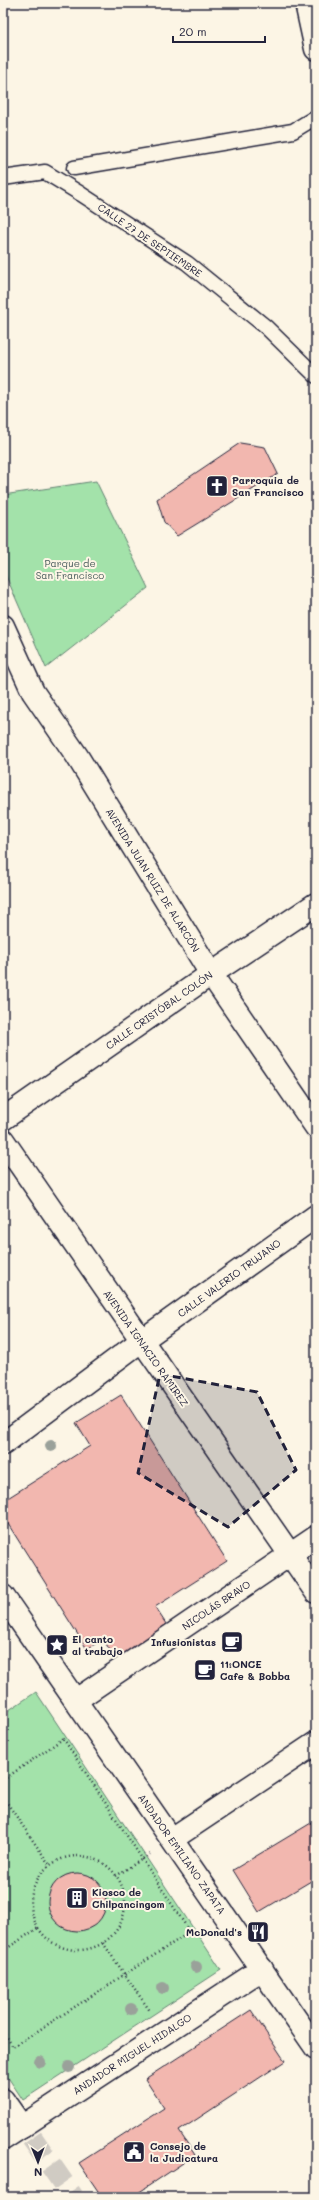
<svg xmlns="http://www.w3.org/2000/svg" width="319" height="2200" viewBox="0 0 319 2200" font-family="Mali,sans-serif">
<rect width="100%" height="100%" fill="#fcf5e5"/>
<filter id="ink" filterUnits="userSpaceOnUse"><feTurbulence type="fractalNoise" baseFrequency=".025" numOctaves="2"/><feDisplacementMap in="SourceGraphic" scale="8" xChannelSelector="R" yChannelSelector="G"/><feConvolveMatrix kernelMatrix="1 2 1 2 8 2 1 2 1" color-interpolation-filters="sRGB"/></filter>
<g filter="url(#ink)">
<g fill="#a3e2aa" stroke="#628272">
<polygon points="96,481 148,588 46,668 3,569 3,495"/>
<polygon points="36,1692 221,1970 23,2100 3,2070 3,1714"/>
</g>
<g fill="#f2b7af" stroke="#22223b">
<polygon points="240,443 265,447 278,474 177,536 164,522 157,499"/>
<polygon points="121,1395 227,1561 155,1607 168,1627 116,1660 103,1639 87,1649 3,1516 3,1501 90,1446 76,1423"/>
<polygon points="316,1820 316,1878 259,1912 233,1870"/>
<circle cx="77" cy="1902" r="29"/>
<polygon points="251,2010 285,2061 179,2131 195,2155 132,2197 102,2197 79,2163 164,2108 145,2079"/>
</g>
<g fill="none" stroke-linecap="round" stroke-linejoin="round">
<polyline stroke="#d0cbc3" stroke-width="22" stroke-dasharray="22 11" stroke-linecap="butt" points="13,2111 73,2197"/>
<g stroke="#22223b" stroke-width="17">
<g id="lane">
<polyline points="74,168 293,131 316,117"/>
<polyline points="3,178 45,172 81,194 187,263 266,327 316,376"/>
</g>
</g>
<g stroke="#22223b" stroke-width="25">
<g id="street">
<polyline points="3,1444 141,1341 316,1216"/>
<polyline points="3,1596 316,2048"/>
<polyline points="76,1700 316,1537"/>
<polyline points="172,1839 316,1743"/>
<polyline points="3,2100 22,2127"/>
<polyline points="3,2139 262,1969"/>
</g>
</g>
<g stroke="#22223b" stroke-width="25">
<g id="secondary">
<polyline points="306,3 316,49"/>
<polyline points="3,626 33,692 77,756 211,974 316,1127"/>
<polyline points="3,1119 211,974 316,904"/>
<polyline points="3,1140 316,1592"/>
</g>
</g>
<g stroke="#22223b" stroke-width="2.5" stroke-dasharray="1 3" stroke-linecap="butt">
<polyline points="3,1780 64,1738"/>
<polyline points="3,1797 49,1864"/>
<circle cx="78" cy="1903" r="47"/>
<polyline points="116,1876 150,1854"/>
<polyline points="103,1943 150,2011"/>
<polyline points="3,1951 38,1928"/>
<polyline points="3,2031 13,2047 190,1932 63,1738"/>
</g>
<use href="#lane" stroke="#fcf5e5" stroke-width="14"/>
<use href="#street" stroke="#fcf5e5" stroke-width="22"/>
<use href="#secondary" stroke="#fcf5e5" stroke-width="22"/>
</g>
<g fill="#9aa19a">
<circle cx="51" cy="1446" r="6"/>
<circle cx="196" cy="1967" r="6"/>
<circle cx="163" cy="1988" r="6"/>
<circle cx="131" cy="2009" r="6"/>
<circle cx="40" cy="2062" r="6"/>
<circle cx="69" cy="2067" r="6"/>
</g>
</g>
<path fill="#22223b" fill-opacity="0.2" stroke="#22223b" stroke-width="3" stroke-dasharray="8 5" stroke-linejoin="round" d="M160,1374L257,1392L296,1470L228,1527L138,1473Z"/>
<defs>
<g id="church-square" transform="scale(1.15)"><rect x="-9" y="-9" width="18" height="18" rx="4" fill="#22223b" stroke="#fcf5e5"/><path d="M-1.2-6h2.4v3.5h3.3v2.4h-3.3V6h-2.4V-.1h-3.3v-2.4h3.3Z" fill="#fff"/></g>
<g id="cafe-square" transform="scale(1.15)"><rect x="-9" y="-9" width="18" height="18" rx="4" fill="#22223b" stroke="#fcf5e5"/><path d="M-5.5-4.5H6V0H3Q3 3.5 0 3.5H-2.5Q-5.5 3.5-5.5 0ZM3-3.2v2h1.7v-2ZM-6 4.5H4V6H-6Z" fill="#fff"/></g>
<g id="sight-square" transform="scale(1.15)"><rect x="-9" y="-9" width="18" height="18" rx="4" fill="#22223b" stroke="#fcf5e5"/><path d="M0-6L1.8-2.2L6-1.7L2.9 1.2L3.7 5.4L0 3.3L-3.7 5.4L-2.9 1.2L-6-1.7L-1.8-2.2Z" fill="#fff"/></g>
<g id="building-square" transform="scale(1.15)"><rect x="-9" y="-9" width="18" height="18" rx="4" fill="#22223b" stroke="#fcf5e5"/><path d="M-4-6H4V6H1V3H-1V6H-4ZM-2.5-4.3h1.7v1.8h-1.7ZM.8-4.3h1.7v1.8H.8ZM-2.5-1h1.7V.8h-1.7ZM.8-1h1.7V.8H.8Z" fill="#fff"/></g>
<g id="restaurant-square" transform="scale(1.15)"><rect x="-9" y="-9" width="18" height="18" rx="4" fill="#22223b" stroke="#fcf5e5"/><path d="M-5-6h1v4h1v-4h1v4h1v-4h1v5L-1.5 .5V6h-2V.5L-5-1ZM5-6V6H3V1.5H1.5Q1.5-4 5-6Z" fill="#fff"/></g>
<g id="civic-square" transform="scale(1.15)"><rect x="-9" y="-9" width="18" height="18" rx="4" fill="#22223b" stroke="#fcf5e5"/><path d="M-.6-6.5H3V-4.5H.6V-3L4-1V1h2V6H-6V1h2V-1L-.6-3ZM-1.2 2.5V6h2.4V2.5Z" fill="#fff"/></g>
</defs>
<g fill-rule="evenodd">
<use href="#church-square" x="217" y="486"/>
<use href="#cafe-square" x="232" y="1642"/>
<use href="#sight-square" x="57" y="1645"/>
<use href="#cafe-square" x="205" y="1670"/>
<use href="#building-square" x="77" y="1898"/>
<use href="#restaurant-square" x="258" y="1932"/>
<use href="#civic-square" x="134" y="2152"/>
</g>
<g text-anchor="middle" stroke-width="4" stroke-linejoin="round" paint-order="stroke">
<g font-size="10" fill="#22223b" stroke="#fcf5e5">
<text transform="translate(150 240) rotate(34)" y="4">CALLE 27 DE SEPTIEMBRE</text>
<text transform="translate(153 880) rotate(58)" y="4">AVENIDA JUAN RUIZ DE ALARCÓN</text>
<text transform="translate(159 1010) rotate(-35)" y="4">CALLE CRISTÓBAL COLÓN</text>
<text transform="translate(229 1278) rotate(-36)" y="4">CALLE VALERIO TRUJANO</text>
<text transform="translate(146 1348) rotate(55)" y="4">AVENIDA IGNACIO RAMIREZ</text>
<text transform="translate(216 1605) rotate(-34)" y="4">NICOLÁS BRAVO</text>
<text transform="translate(182 1854) rotate(55)" y="4">ANDADOR EMILIANO ZAPATA</text>
<text transform="translate(132 2054) rotate(-33)" y="4">ANDADOR MIGUEL HIDALGO</text>
</g>
<g font-size="10" font-weight="bold" fill="#22223b" stroke="#fcf5e5" text-anchor="start">
<text x="232" y="484">Parroquia de<tspan x="232" dy="12">San Francisco</tspan></text>
<text x="72" y="1643">El canto<tspan x="72" dy="12">al trabajo</tspan></text>
<text x="216" y="1646" text-anchor="end">Infusionistas</text>
<text x="220" y="1668">11:ONCE<tspan x="220" dy="12">Cafe &amp; Bobba</tspan></text>
<text x="92" y="1896">Kiosco de<tspan x="92" dy="12">Chilpancingom</tspan></text>
<text x="242" y="1936" text-anchor="end">McDonald's</text>
<text x="150" y="2150">Consejo de<tspan x="150" dy="12">la Judicatura</tspan></text>
</g>
<g font-size="10" fill="#495c5c" stroke="#fcf5e5">
<text x="70" y="567">Parque de<tspan x="70" dy="12">San Francisco</tspan></text>
</g>
</g>
<rect width="319" height="2200" fill="none" stroke="#fcf5e5" stroke-width="16"/>
<rect x="8" y="8" width="303" height="2184" fill="none" stroke="#22223b" stroke-width="1.5" filter="url(#ink)"/>
<g transform="translate(38 2162) rotate(179)" stroke="#fcf5e5" stroke-width="3" paint-order="stroke">
<path d="M0-3L7 15L0 10L-7 15Z" fill="#22223b"/>
<text y="-6" font-size="11" font-weight="bold" text-anchor="middle" fill="#22223b">N</text>
</g>
<path d="M173 36v6h92v-6" fill="none" stroke="#22223b" stroke-width="2"/>
<text x="179" y="36" font-size="12" fill="#22223b" stroke="#fcf5e5" stroke-width="3" paint-order="stroke">20 m</text>
</svg>
